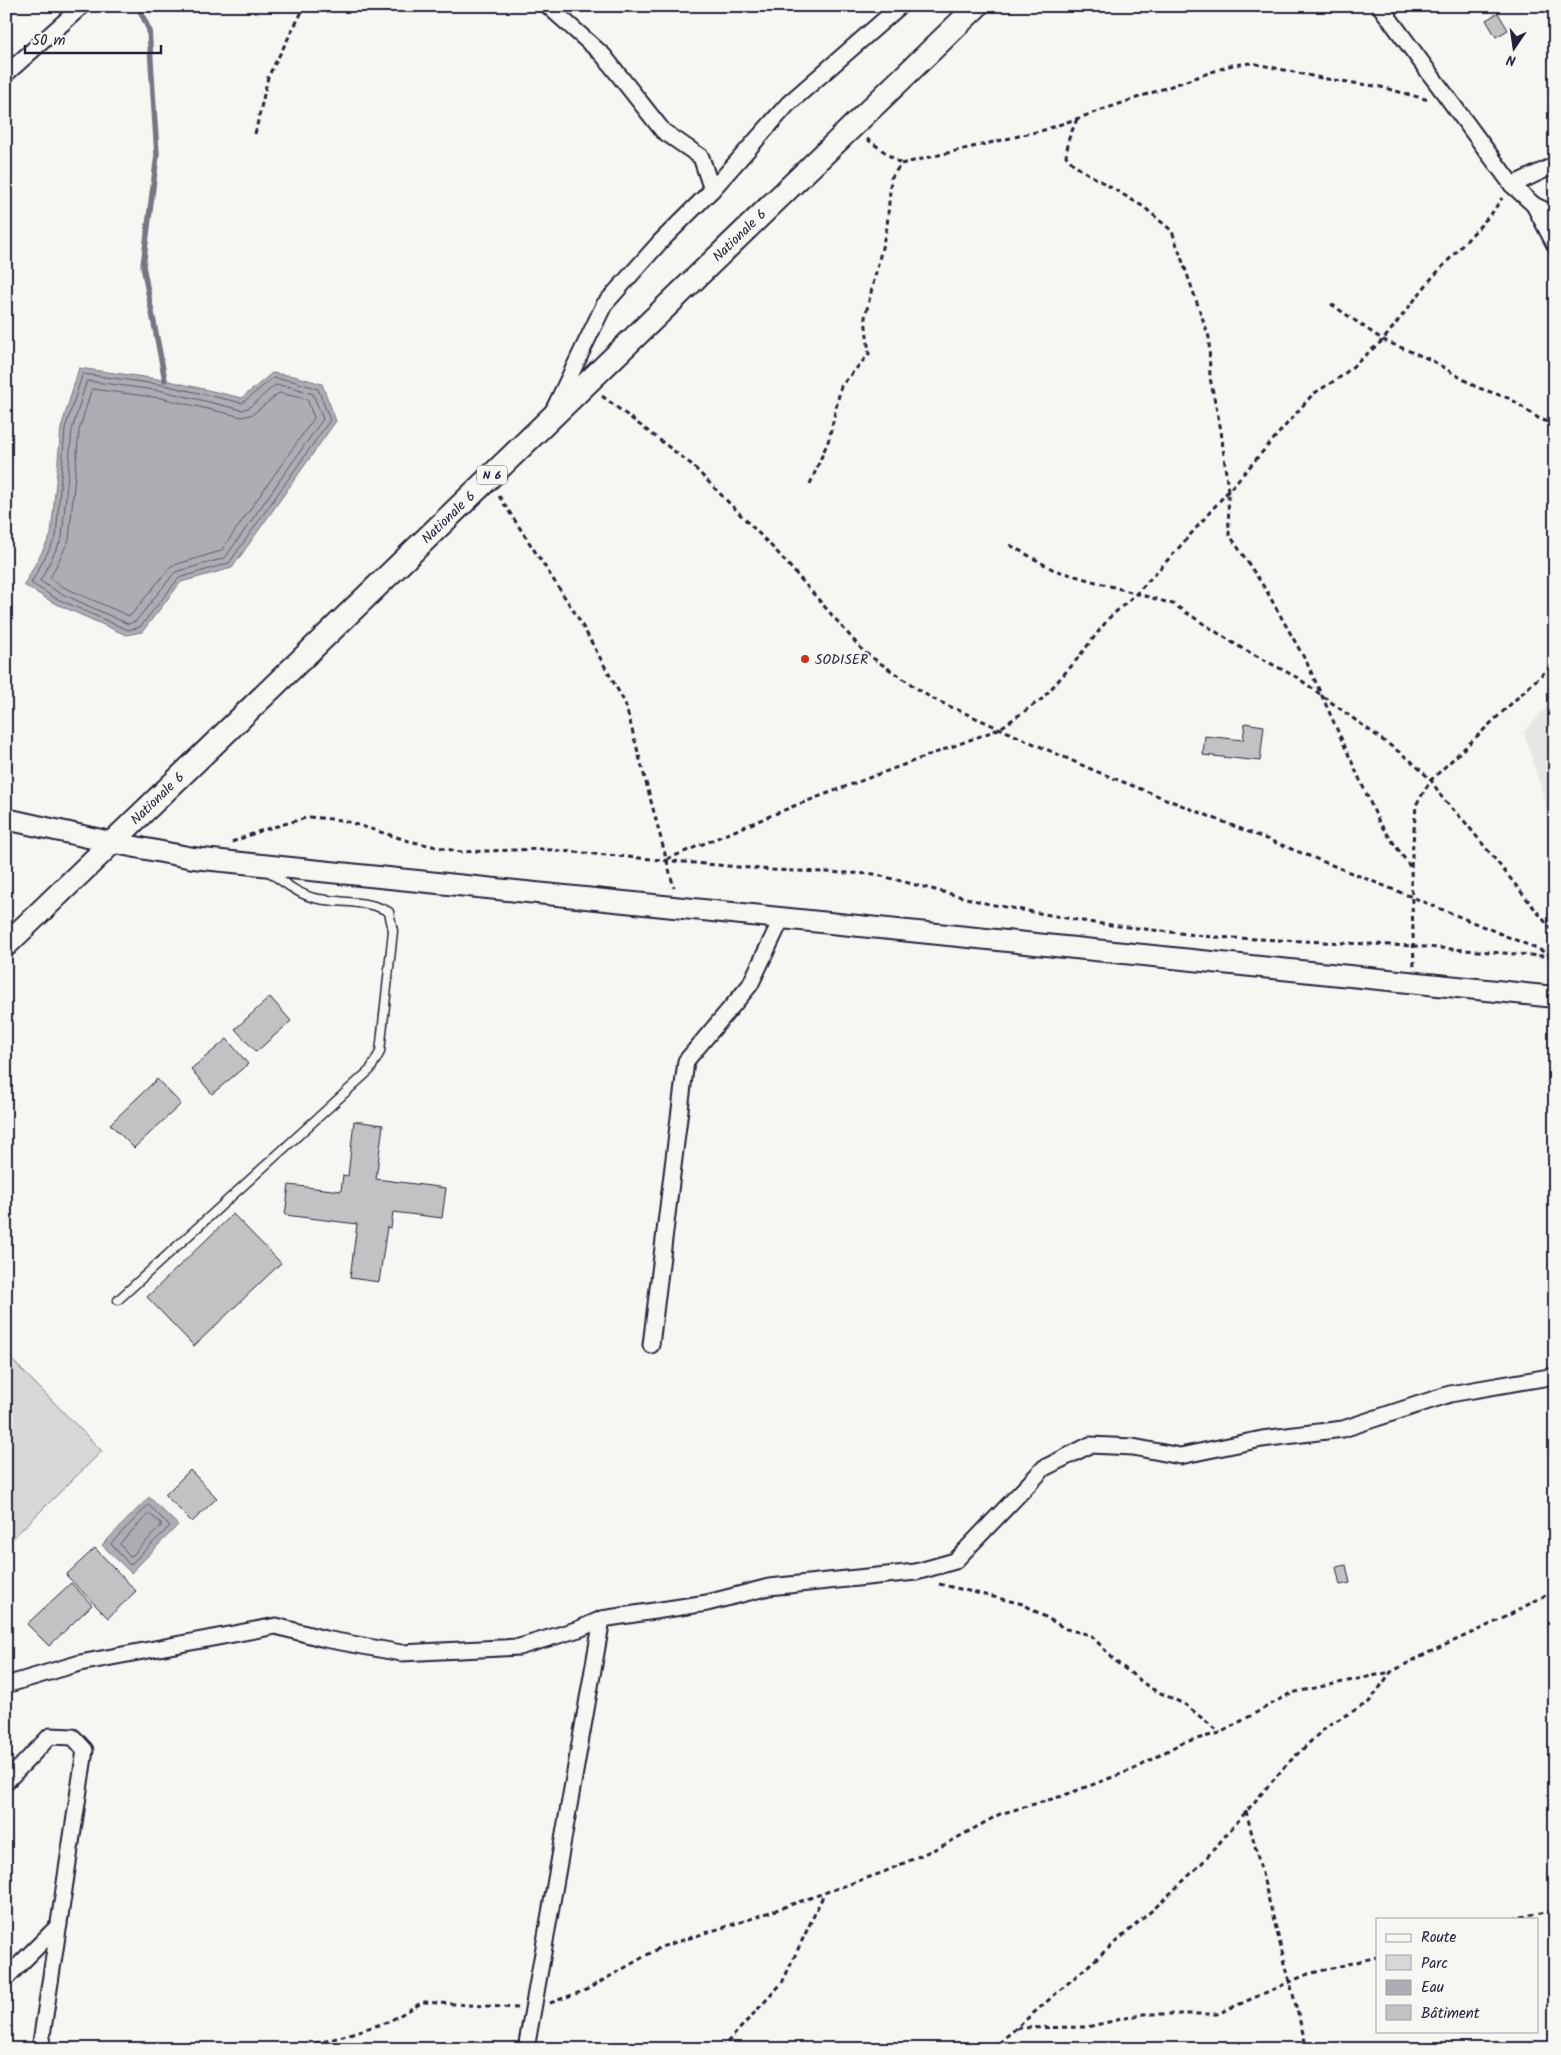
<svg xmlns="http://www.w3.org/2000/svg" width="1561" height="2055" viewBox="0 0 1561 2055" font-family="Kalam,sans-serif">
<rect width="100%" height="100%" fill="#f6f6f2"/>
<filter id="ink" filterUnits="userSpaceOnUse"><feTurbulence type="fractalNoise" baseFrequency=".02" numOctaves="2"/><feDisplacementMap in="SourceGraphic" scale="10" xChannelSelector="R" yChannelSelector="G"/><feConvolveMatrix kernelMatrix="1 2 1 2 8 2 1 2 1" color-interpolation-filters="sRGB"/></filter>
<g filter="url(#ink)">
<polygon fill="#e6e6e4" points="1555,697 1555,836 1524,732"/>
<polygon fill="#d7d7d7" stroke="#7c7c89" points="6,1354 102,1451 6,1545"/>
<g fill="#adadb3" stroke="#757583">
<polygon points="79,368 165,380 242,398 272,373 294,376 322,384 336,421 232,568 181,582 142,632 126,635 52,602 24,585 51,535 61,428"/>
<polygon points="149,1497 178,1525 131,1573 102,1545"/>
</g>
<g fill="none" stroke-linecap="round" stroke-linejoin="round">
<g stroke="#5a5a6b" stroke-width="1">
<polygon points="83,374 164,385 242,403 273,378 293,381 318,389 330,420 229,563 179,578 140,627 128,630 55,598 31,583 56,537 65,429"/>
<polygon points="87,381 163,391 242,410 250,407 275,385 292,387 313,394 323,419 225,558 175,572 136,621 128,624 58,592 40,581 62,538 72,430"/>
<polygon points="92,389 161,398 242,417 253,414 279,393 307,399 314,418 221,551 171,566 132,614 129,616 61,586 50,578 69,540 79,431"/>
<polygon points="149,1505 170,1526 130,1565 111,1544"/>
<polygon points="149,1514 161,1523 161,1526 133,1555 130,1556 120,1544"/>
</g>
<polyline stroke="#757583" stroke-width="5.5" points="138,6 149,30 157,155 143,266 165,380"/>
</g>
<g fill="#c2c2c4" stroke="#22223b">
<polygon points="1498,13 1508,30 1496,37 1486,20"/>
<polygon points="1245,723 1264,726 1260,761 1203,755 1205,736 1243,740"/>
<polygon points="270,997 291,1021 256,1052 235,1029"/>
<polygon points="227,1039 248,1064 212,1094 191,1069"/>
<polygon points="157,1079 181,1104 134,1148 110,1124"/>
<polygon points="354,1121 383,1125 376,1179 446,1188 442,1218 393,1212 391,1228 387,1227 379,1282 350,1278 357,1224 285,1215 289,1185 341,1191 343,1175 348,1176"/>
<polygon points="233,1214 281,1263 194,1346 147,1297"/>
<polygon points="190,1470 217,1498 192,1522 165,1495"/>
<polygon points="95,1548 136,1591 108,1618 66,1575"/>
<polygon points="1346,1565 1350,1583 1340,1585 1336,1567"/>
<polygon points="71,1583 92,1605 49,1646 27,1624"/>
</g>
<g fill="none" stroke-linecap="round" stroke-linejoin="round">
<g stroke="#22223b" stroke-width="11">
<path id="service" d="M118,1300L370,1070L380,1052L393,931L389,912C369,900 342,903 319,899C300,896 283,882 268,871"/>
</g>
<g stroke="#22223b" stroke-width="19">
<g id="minor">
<polyline points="548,6 603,55 663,131 701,157 712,190"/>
<polyline points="1380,6 1512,185 1534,205 1555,215"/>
<polyline points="6,74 82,6"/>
<polyline points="1512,185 1555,165"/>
<polyline points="1534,205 1555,245"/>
<polyline points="554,409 604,305 660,242 712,190 788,104 900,6"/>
<polyline points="651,1345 686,1061 750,985 782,918"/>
<polyline points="6,1685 80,1663 276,1626 325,1639 401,1653 519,1647 579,1629 602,1619 707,1603 769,1587 916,1572 955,1561 1044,1468 1090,1445 1133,1447 1180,1456 1262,1439 1343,1429 1450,1394 1555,1376"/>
<polyline points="6,1782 50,1736 73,1737 85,1750 40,2049"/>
<polyline points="6,1978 59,1925"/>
<polyline points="526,2049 602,1619"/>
</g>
</g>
<g stroke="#22223b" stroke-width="24">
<polyline id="secondary" points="6,819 110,842 193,858 1555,997"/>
</g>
<g stroke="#22223b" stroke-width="26">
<polyline id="primary" points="6,945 977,6"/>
</g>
<g stroke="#22223b" stroke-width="3" stroke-dasharray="5 4" stroke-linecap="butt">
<polyline points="1077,119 1069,138 1066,156 1075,166 1144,207 1172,231 1209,337 1210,378 1221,430 1228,491 1229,534 1266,590 1307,663 1379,822 1411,868"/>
<polyline points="255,134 268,77 305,6"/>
<polyline points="867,139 901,164"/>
<polyline points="1331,304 1383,340 1431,360 1476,387 1511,399 1538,418 1555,425"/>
<polyline points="602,396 691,464 778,553 864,652 931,698 1093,770 1412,897 1552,955"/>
<polyline points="810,484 829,439 841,386 869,354 865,317 887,227 891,178 901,164 1044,130 1232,65 1252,63 1321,78 1381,87 1429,100"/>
<polyline points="499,496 577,616 625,703 674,888"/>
<polyline points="1010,545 1054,570 1173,604 1238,646 1298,678 1410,760 1431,780 1443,799 1465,822 1555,934"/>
<polyline points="232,842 263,830 309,817 342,820 409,841 461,852 540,849 772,870 874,874 989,904 1094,923 1213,937 1413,946 1555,957"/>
<polyline points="667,859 794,806 999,729 1042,699 1074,663 1109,618 1137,593 1176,551 1313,394 1342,376 1383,340 1431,279 1492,213 1502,198"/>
<polyline points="1414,966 1411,868 1416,805 1431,780 1555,662"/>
<polyline points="939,1584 1023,1604 1066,1629 1091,1635 1115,1661 1150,1688 1186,1705 1220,1733"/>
<polyline points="1246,1811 1307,2049"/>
<polyline points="1512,1919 1555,1910"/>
<polyline points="550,2003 586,1990 661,1947 750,1919 884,1872 946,1844 1000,1814 1062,1796 1137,1768 1181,1743 1220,1733 1291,1693 1391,1672"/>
<polyline points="1017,2028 1087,2027 1143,2014 1217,2014 1308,1974 1377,1957"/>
<polyline points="297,2047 330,2040 388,2022 423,2002 517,2008"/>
<polyline points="721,2049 782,1983 824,1894"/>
<polyline points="992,2049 1156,1907 1202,1863 1287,1764 1327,1726 1369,1702 1391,1672 1421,1656 1500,1620 1555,1590"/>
</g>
<use href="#service" stroke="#f6f6f2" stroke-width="8"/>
<use href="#minor" stroke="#f6f6f2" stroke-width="15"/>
<use href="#secondary" stroke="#f6f6f2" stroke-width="20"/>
<use href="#primary" stroke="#f6f6f2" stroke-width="22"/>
</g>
</g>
<circle fill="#c8321e" stroke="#f6f6f2" stroke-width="2" cx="805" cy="659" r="5"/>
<g text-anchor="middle" stroke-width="4" stroke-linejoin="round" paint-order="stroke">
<rect fill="#f6f6f2" stroke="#626272" stroke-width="1" x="477" y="465.5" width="30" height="19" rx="4"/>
<g font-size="12" font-weight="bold" fill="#22223b">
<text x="492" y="479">N 6</text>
</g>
<g font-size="14" fill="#22223b" stroke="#f6f6f2">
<text transform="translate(739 235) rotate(-44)" y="5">Nationale 6</text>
<text transform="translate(448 517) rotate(-44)" y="5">Nationale 6</text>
<text transform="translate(157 798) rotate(-44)" y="5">Nationale 6</text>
</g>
<g font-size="14" fill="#22223b" stroke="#f6f6f2" text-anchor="start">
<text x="815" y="664">SODISER</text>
</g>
</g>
<rect width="1561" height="2055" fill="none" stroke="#f6f6f2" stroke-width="25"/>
<rect x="12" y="12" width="1536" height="2030" fill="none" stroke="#22223b" stroke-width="2" filter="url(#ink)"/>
<rect x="1376" y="1918" width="162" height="115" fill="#f6f6f2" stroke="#a1a1a9"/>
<rect x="1386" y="1934" width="25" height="8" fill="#f6f6f2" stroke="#a1a1a9"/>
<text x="1421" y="1942" font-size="15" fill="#22223b">Route</text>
<rect x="1386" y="1955" width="25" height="15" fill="#d7d7d7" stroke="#a1a1a9"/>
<text x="1421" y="1968" font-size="15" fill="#22223b">Parc</text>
<rect x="1386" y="1980" width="25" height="15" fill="#adadb3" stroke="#a1a1a9"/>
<text x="1421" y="1992" font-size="15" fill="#22223b">Eau</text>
<rect x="1386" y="2005" width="25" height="15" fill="#c2c2c4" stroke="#a1a1a9"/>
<text x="1421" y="2018" font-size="15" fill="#22223b">Bâtiment</text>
<g transform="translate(1514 48) rotate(193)" stroke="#f6f6f2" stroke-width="4" paint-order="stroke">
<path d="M0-4L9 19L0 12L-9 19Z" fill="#22223b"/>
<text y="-8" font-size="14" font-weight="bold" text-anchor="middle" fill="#22223b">N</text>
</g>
<path d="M25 45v8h136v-8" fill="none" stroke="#22223b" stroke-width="2.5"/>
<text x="32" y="45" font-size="15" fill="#22223b" stroke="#f6f6f2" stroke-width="4" paint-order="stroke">50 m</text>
</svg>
